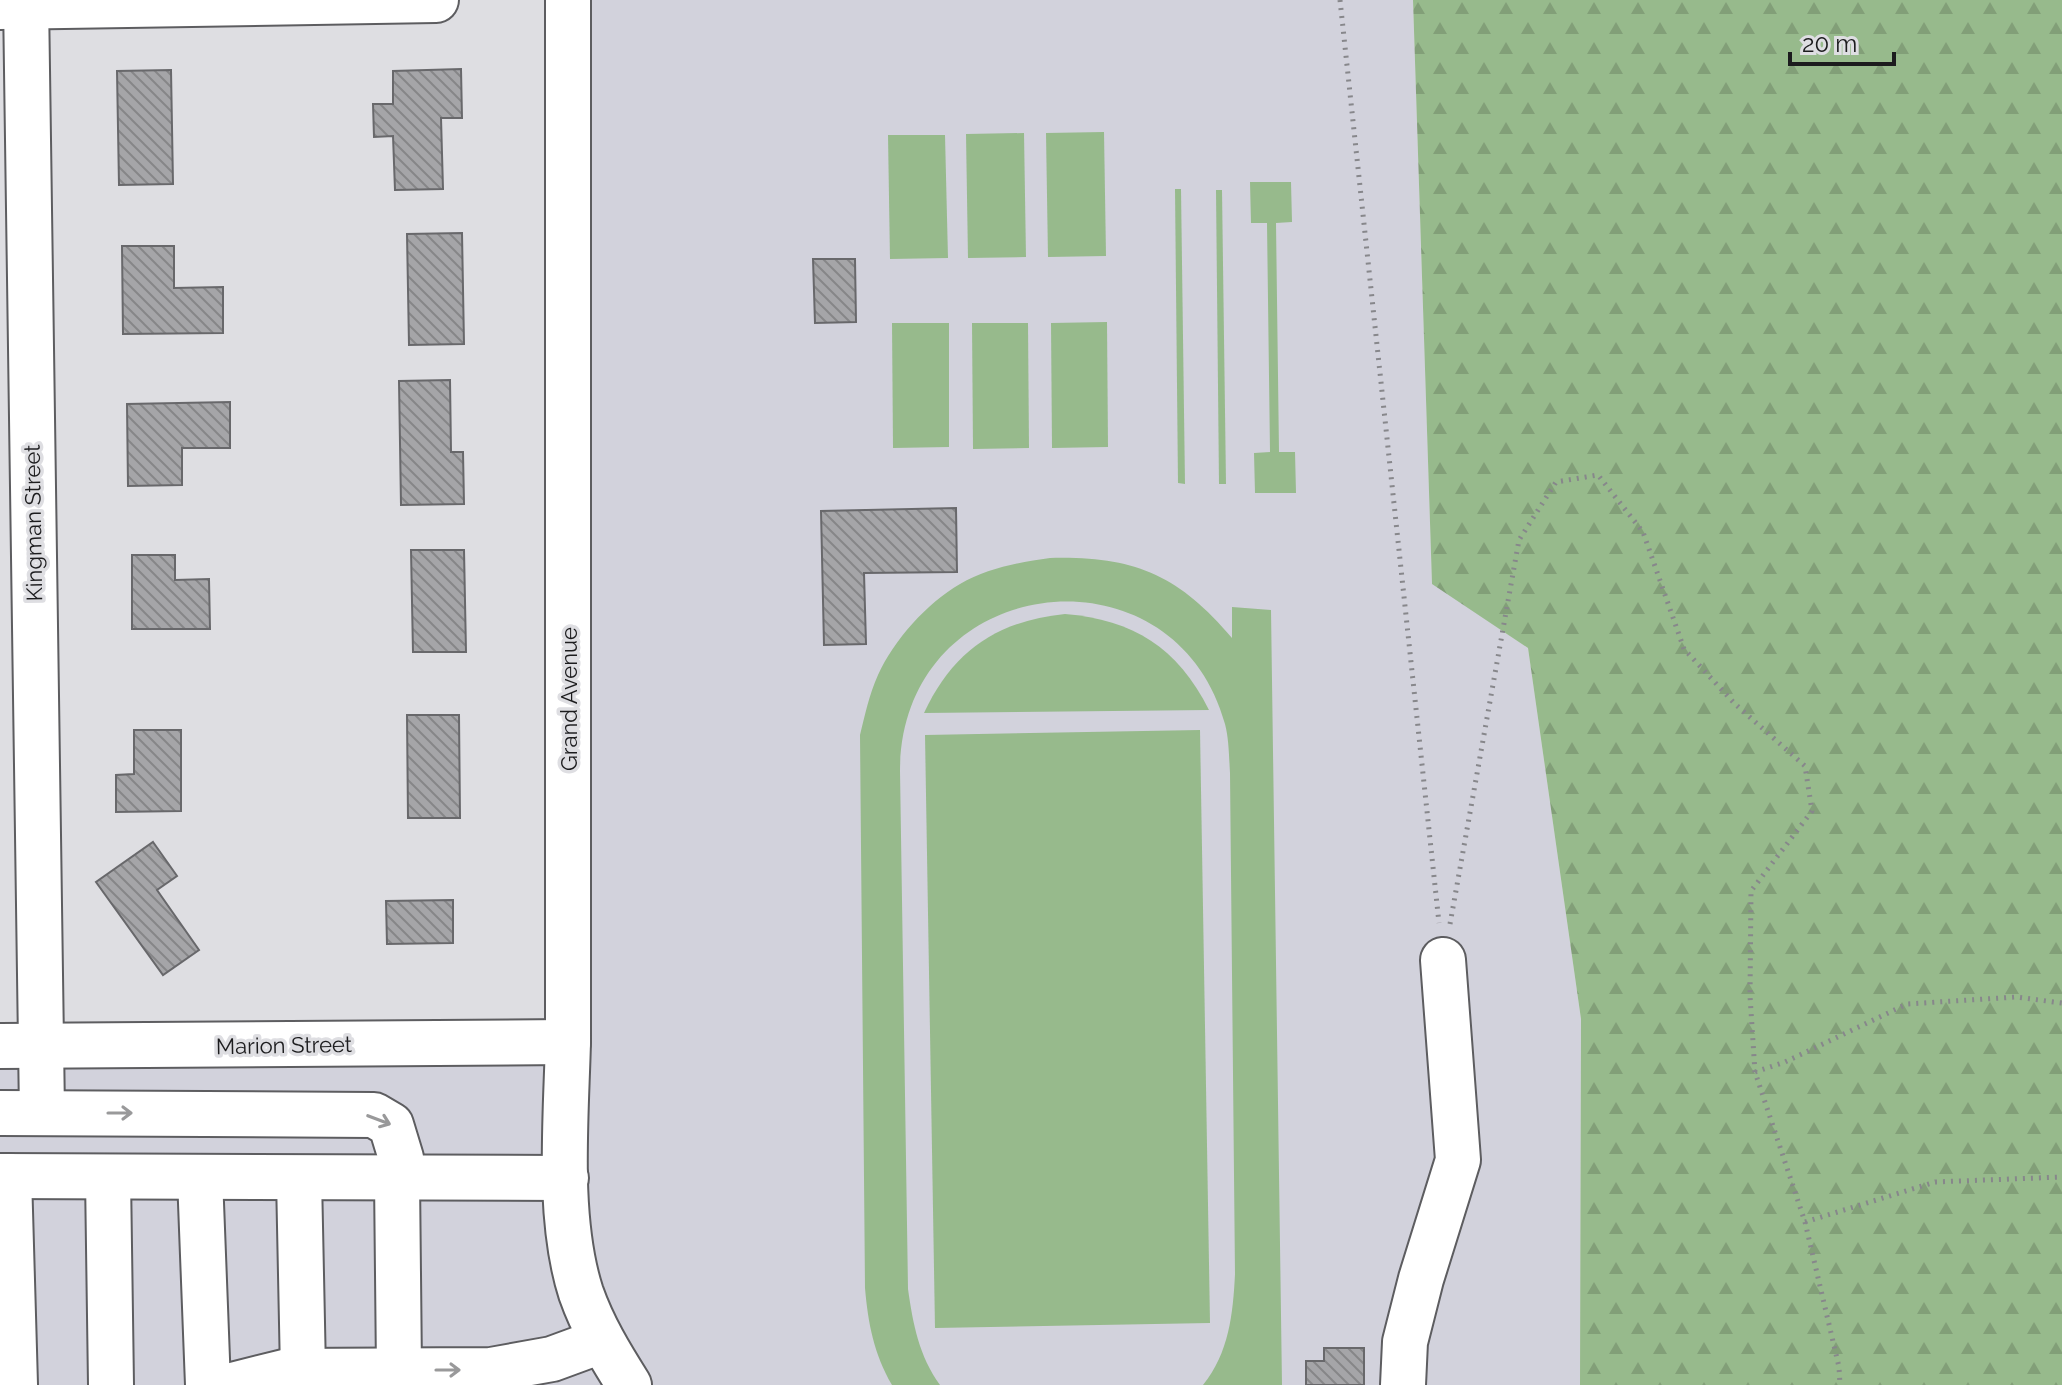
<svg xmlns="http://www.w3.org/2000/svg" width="2062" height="1385" viewBox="0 0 2062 1385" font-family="Raleway,sans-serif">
<defs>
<pattern id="forest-firs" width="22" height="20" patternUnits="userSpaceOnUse" patternTransform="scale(2)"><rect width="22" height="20" fill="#97ba8c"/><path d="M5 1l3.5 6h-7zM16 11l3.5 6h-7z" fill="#829f78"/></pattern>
<pattern id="building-back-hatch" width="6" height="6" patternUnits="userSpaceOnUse" patternTransform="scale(2)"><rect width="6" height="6" fill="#a5a5a8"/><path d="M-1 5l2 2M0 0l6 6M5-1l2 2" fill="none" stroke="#868688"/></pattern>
</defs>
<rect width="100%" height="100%" fill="#dedee2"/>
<polygon fill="#d2d2dc" points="568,0 1413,0 1432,583 1528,648 1581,1019 1580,1385 0,1385 0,1046 568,1042"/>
<polygon fill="url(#forest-firs)" points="1413,0 2062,0 2062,1385 1580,1385 1581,1019 1528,648 1432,584"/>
<g fill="#97ba8c">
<polygon points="1104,132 1106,256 1048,257 1046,133"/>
<polygon points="1024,133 1026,257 968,258 966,134"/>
<polygon points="888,135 945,135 948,258 890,259"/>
<polygon points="1250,182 1291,182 1292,222 1276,223 1279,452 1295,452 1296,493 1255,493 1254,453 1270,452 1267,223 1251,223"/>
<polygon points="1175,189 1181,189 1185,484 1178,483"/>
<polygon points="1216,190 1222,190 1226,484 1219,484"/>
<polygon points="1107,322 1108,447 1052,448 1051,323"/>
<polygon points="892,323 949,323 949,447 893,448"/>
<polygon points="972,323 1028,323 1029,448 973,449"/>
<path d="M1050,558C1133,556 1178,574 1232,638V607L1271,610L1282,1385H1203C1229,1353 1233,1314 1235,1274L1230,773C1229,757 1229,739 1225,724C1174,539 901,571 900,771L908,1289C913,1324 919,1356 940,1385H892C874,1354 868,1323 865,1288L860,735C865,715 869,695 878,675C894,640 927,603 960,584C987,568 1020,562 1050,558Z"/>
<path d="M1065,614C1134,620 1177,647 1209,710L924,713C953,651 997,621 1065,614Z"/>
<polygon points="1200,730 1210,1323 935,1328 925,735"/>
</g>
<g fill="url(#building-back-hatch)" stroke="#68686b" stroke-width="2">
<polygon points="461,69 462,118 441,118 443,189 395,190 393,136 374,137 373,104 393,104 393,71"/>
<polygon points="171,70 173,184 119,185 117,71"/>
<polygon points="462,233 464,344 409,345 407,234"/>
<polygon points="122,246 174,246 174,288 223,287 223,333 123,334"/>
<polygon points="813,259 855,259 856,322 815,323"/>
<polygon points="450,380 451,452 463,452 464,504 401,505 399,381"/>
<polygon points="230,402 230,448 182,448 182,485 128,486 127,404"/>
<polygon points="956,508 957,572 864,573 866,644 824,645 821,511"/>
<polygon points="411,550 464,550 466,652 413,652"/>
<polygon points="132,555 175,555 175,580 209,579 210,629 132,629"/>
<polygon points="407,715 459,715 460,818 408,818"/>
<polygon points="134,730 181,730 181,811 116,812 116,775 134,774"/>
<polygon points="153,842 177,876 157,890 199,950 163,975 96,882"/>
<polygon points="453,900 453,943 387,944 386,901"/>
<polygon points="1324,1348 1364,1348 1364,1385 1306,1385 1306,1361 1324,1361"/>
</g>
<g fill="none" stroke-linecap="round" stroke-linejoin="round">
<g stroke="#5d5d60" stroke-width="48">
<g id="minor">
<polyline points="26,0 42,1113"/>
<path d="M568,0V1042C566,1120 557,1219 581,1293C593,1327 610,1355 629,1385"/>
<polyline points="0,7 436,0"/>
<polyline points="0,1046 568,1042"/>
<polyline points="0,1113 374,1115 391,1125 401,1158 397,1178 399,1370"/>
<polyline points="0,1176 566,1178"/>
<polyline points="9,1176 15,1385"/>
<polyline points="108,1177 111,1385"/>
<polyline points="200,1177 208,1385"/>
<polyline points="299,1178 303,1371"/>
<polyline points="232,1385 288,1371 491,1370 552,1359 601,1341"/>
<polyline points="1403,1385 1405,1342 1421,1279 1458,1160 1443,960"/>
</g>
</g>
<g stroke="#87878b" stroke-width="5" stroke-dasharray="2 6" stroke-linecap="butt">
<polyline points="1340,0 1439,923"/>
<polyline points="1450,924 1519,540 1556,482 1598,475 1643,532 1684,649 1735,704 1805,766 1812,811 1751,891 1750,996 1755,1072 1805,1222 1839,1367 1840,1385"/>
<polyline points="1755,1072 1785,1062 1907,1004 2016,997 2062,1003"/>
<polyline points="1805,1222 1935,1182 2062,1177"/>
</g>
<use href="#minor" stroke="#fff" stroke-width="44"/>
</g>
<defs><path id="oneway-shaft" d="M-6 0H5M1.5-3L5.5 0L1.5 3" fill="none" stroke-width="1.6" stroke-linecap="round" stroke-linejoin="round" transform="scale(2)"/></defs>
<g stroke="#99999a">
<use href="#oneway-shaft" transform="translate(120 1113)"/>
<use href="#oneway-shaft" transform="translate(379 1120) rotate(21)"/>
<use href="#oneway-shaft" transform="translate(448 1370)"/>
</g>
<g text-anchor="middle" stroke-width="7" stroke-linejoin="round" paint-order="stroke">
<g font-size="22" fill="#1c1c1e" stroke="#dedee2">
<text transform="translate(33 523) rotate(-91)" y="8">Kingman Street</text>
<text transform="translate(569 699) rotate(-90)" y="8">Grand Avenue</text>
<text transform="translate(284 1045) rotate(-1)" y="8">Marion Street</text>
</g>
</g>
<path d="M1790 52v12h104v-12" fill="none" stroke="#1c1c1e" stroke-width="4"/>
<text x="1802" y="52" font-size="24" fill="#1c1c1e" stroke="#dedee2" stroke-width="6" paint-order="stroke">20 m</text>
</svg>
